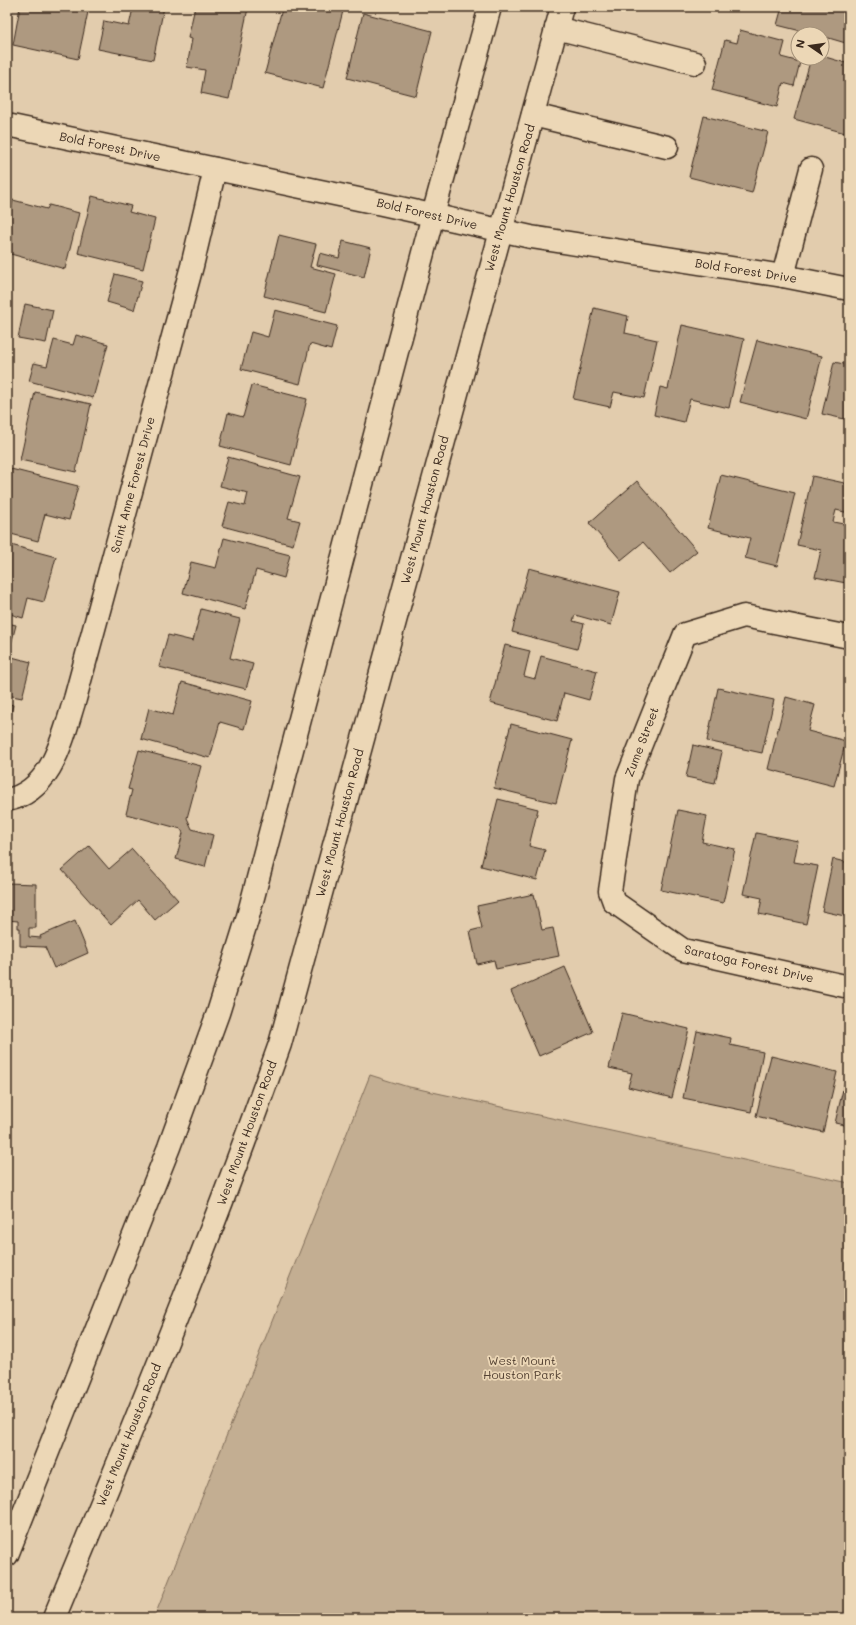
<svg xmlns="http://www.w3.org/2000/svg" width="856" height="1625" viewBox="0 0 856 1625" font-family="Mali,sans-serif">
<rect width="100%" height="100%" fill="#e2ccad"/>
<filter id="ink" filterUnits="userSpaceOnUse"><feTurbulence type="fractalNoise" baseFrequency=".025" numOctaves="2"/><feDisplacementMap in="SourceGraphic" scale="8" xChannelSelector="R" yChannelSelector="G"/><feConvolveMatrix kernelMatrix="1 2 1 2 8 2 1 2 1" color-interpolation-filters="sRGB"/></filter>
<g filter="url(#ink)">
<polygon fill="#c3ae92" stroke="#7f6c58" points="370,1075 405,1086 849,1183 849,1618 154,1618"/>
<g fill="#ae9980" stroke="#3b2a1e">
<polygon points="20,7 89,7 78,59 13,45"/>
<polygon points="126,7 164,7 153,60 98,49 104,21 129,26 133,8"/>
<polygon points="195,7 241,7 248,8 229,99 201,93 205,70 187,67 192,39 188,38"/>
<polygon points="292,7 326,7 343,11 323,88 265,73 282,9 291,11"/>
<polygon points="782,7 849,7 849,44 822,36 822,34 813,34 777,25"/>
<polygon points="363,13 432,31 416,96 347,78"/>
<polygon points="740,30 785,42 781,57 800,62 794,86 783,83 777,107 712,90 725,40 737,43"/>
<polygon points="822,56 849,64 849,134 794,119 811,58 822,58"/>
<polygon points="704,116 768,132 752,193 689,177"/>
<polygon points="92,196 131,206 129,212 155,219 143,269 78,253"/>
<polygon points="13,200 47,209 49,205 79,213 65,269 7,253 7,223"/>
<polygon points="279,235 316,244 310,267 336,274 326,312 264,296"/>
<polygon points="343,241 371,248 364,277 317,265 320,253 339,258"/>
<polygon points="115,274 142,281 134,310 107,302"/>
<polygon points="25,304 53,310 46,343 18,338"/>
<polygon points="594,308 628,316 625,333 657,340 644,398 614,392 610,407 573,399"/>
<polygon points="275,310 337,326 331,350 310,344 300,384 241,369 251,332 268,337"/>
<polygon points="682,325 744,339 729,408 690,399 684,422 654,415 660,387 668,389"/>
<polygon points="76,335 108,344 93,398 29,381 34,363 47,366 54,340 73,345"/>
<polygon points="757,340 822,356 806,419 740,402"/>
<polygon points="834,362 849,365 849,420 822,414"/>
<polygon points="252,385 307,399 291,465 220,446 228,413 243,417"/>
<polygon points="35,392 91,404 76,472 20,460"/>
<polygon points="228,457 300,477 288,518 300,521 293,545 222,526 229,502 245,506 248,493 220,486"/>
<polygon points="7,468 78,486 69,520 45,514 38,541 7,533"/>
<polygon points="721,475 795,493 777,566 745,558 750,538 708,528"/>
<polygon points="812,476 849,484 849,513 836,510 833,522 849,525 849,571 846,583 815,577 821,550 797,545"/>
<polygon points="637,481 697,551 670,573 643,542 621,560 589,523"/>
<polygon points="224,538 290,555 284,578 256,570 245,609 183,593 191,562 216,568"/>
<polygon points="7,544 56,557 44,602 28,598 23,618 7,613"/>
<polygon points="529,568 620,592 611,625 575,615 573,621 584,624 577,649 512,632"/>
<polygon points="201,609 240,619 230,658 253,664 246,689 159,667 168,635 193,641"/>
<polygon points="7,623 16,625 8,656 31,662 22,698 7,695"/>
<polygon points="505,645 530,651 524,676 535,679 541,656 597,671 589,700 564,693 557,721 490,703"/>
<polygon points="182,682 252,701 244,729 220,722 210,758 141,739 149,708 173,715"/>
<polygon points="718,688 774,700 762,753 707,741"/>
<polygon points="786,697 815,705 808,731 846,741 834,786 768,769"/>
<polygon points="7,703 13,705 7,729"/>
<polygon points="511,724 572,740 556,803 494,788"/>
<polygon points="693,745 722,752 715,783 686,777"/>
<polygon points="139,750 201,766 187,818 192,829 213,835 205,867 176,859 183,833 181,829 126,814 132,790 128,789"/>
<polygon points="849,764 849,781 846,781"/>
<polygon points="498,799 538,809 529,846 545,850 537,880 481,866"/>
<polygon points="678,810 707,816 702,842 735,849 723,903 661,890"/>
<polygon points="756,833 798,841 794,862 818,866 806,924 759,914 762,898 743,894"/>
<polygon points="89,846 109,869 132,849 178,900 155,920 138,900 111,925 62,870"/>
<polygon points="833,859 849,863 849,917 822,911"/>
<polygon points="7,883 36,884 36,928 29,928 29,937 41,938 40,936 75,921 88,953 54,968 45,947 20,946 20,928 18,928 18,921 7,920"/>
<polygon points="534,894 542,930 553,928 559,956 496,969 494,960 477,964 470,931 482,928 477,906"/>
<polygon points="565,967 593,1032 539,1056 511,991"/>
<polygon points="622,1013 689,1029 672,1098 628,1087 632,1073 609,1068"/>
<polygon points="697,1031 731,1038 730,1045 763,1052 751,1112 683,1098"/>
<polygon points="771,1056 837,1072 823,1132 756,1116"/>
<polygon points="849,1064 849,1126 835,1123"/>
</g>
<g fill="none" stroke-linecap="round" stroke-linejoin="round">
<g stroke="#3b2a1e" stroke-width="25">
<g id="minor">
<polyline points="556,28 695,63"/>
<polyline points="533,115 667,147"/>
<polyline points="7,125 382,204 531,237 783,276 849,289"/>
<polyline points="783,276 811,169"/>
<polyline points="849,637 744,616 685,634 627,779 610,891 614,902 683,950 849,987"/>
<path d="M7,800C53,791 63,736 75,699L192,266L215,169"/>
</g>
</g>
<g stroke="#3b2a1e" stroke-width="25">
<g id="major">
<polyline points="7,1555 169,1147 218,1013 247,920 433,215 490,7"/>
<path d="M54,1618C133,1428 211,1238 280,1044L562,7"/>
</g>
</g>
<use href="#minor" stroke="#ecd7b6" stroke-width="22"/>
<use href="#major" stroke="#ecd7b6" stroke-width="22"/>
</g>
</g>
<g text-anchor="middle" stroke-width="3.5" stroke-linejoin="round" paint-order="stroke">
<g font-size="12" fill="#3b2a1e" stroke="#ecd7b6">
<text transform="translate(110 147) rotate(12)" y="4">Bold Forest Drive</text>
<text transform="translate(510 198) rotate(-74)" y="4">West Mount Houston Road</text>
<text transform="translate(427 214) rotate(13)" y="4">Bold Forest Drive</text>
<text transform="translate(746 271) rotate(9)" y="4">Bold Forest Drive</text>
<text transform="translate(133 485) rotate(-75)" y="4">Saint Anne Forest Drive</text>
<text transform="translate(425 510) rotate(-75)" y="4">West Mount Houston Road</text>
<text transform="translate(642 742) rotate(-69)" y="4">Zume Street</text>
<text transform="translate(340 823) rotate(-75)" y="4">West Mount Houston Road</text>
<text transform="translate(749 964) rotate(13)" y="4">Saratoga Forest Drive</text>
<text transform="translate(247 1133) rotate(-70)" y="4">West Mount Houston Road</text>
<text transform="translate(129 1435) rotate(-68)" y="4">West Mount Houston Road</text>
</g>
<g font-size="12" fill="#564435" stroke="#ecd7b6">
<text x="522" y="1365">West Mount<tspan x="522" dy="14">Houston Park</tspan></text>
</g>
</g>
<rect width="856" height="1625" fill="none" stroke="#ecd7b6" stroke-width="24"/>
<rect x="12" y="12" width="832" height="1601" fill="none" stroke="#3b2a1e" stroke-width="1.5" filter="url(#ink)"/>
<g transform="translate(810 46) rotate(283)"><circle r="19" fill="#ecd7b6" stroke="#a59279"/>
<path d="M0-3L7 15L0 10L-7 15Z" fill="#3b2a1e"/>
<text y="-6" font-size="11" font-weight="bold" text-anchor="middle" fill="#3b2a1e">N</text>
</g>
</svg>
